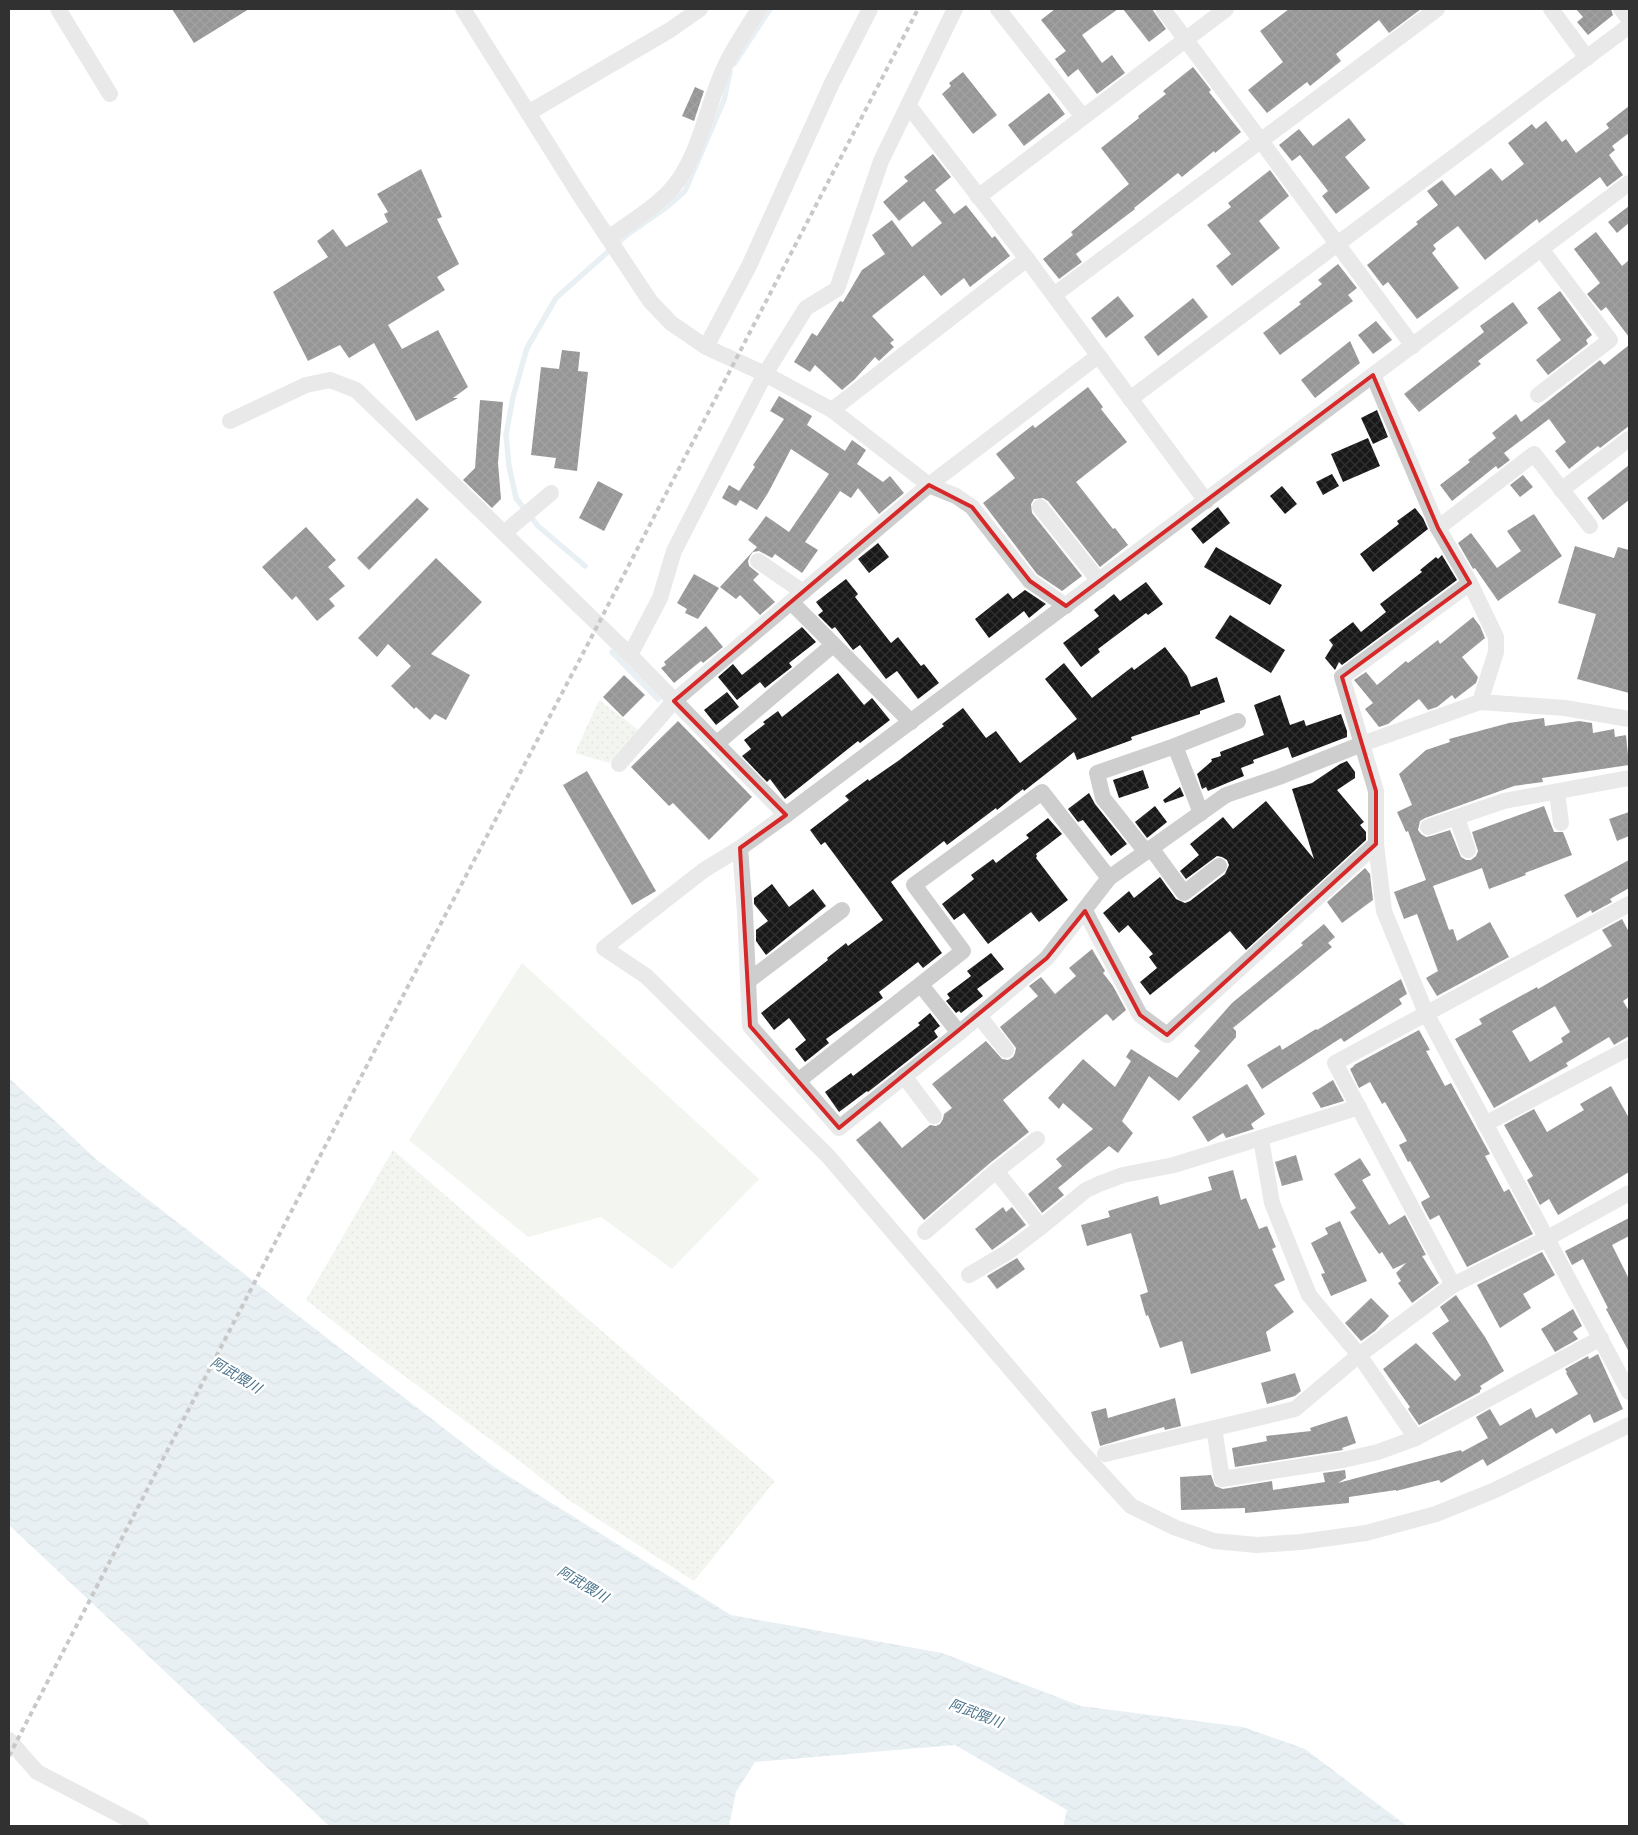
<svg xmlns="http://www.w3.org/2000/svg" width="1638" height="1835" viewBox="0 0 1638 1835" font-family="Roboto,'Noto Sans JP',sans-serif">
<defs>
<pattern id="grass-dots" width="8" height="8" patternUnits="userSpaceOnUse" patternTransform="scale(1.25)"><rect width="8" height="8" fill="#e4e9de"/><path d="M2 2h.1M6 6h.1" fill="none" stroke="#c4c8bf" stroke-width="1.8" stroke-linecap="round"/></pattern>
<pattern id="water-waves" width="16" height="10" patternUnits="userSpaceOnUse" patternTransform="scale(1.25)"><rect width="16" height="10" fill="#cddee7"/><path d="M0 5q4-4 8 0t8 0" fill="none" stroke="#b0bfc7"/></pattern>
<pattern id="building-cross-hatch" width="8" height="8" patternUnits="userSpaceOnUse" patternTransform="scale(1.25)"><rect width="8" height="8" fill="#181818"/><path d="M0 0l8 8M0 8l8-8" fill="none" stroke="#313131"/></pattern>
</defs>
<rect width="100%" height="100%" fill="#fff"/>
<g fill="url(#grass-dots)">
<polygon points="599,700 640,731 609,763 575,753"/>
<polygon points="393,1150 775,1481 694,1581 570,1501 521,1462 380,1358 306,1300"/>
</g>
<polygon fill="#e4e9de" points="522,963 759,1179 672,1269 601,1217 528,1237 409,1140"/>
<polygon fill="url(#water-waves)" points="9,1078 97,1160 494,1467 731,1615 942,1653 1081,1706 1243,1727 1305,1749 1407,1826 1063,1826 1067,1810 955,1745 755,1762 736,1792 729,1826 673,1826 672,1824 670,1826 329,1826 9,1525"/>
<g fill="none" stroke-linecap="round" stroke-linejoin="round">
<g stroke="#cddee7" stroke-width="5.5">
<polyline points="734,64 770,9"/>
<polyline points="585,566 538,526 516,498 509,466 506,435 513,397 527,348 556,298 628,234 667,207 685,191 724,100 730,72"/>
<polyline points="612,652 658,699"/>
</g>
</g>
<g fill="url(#building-cross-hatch)" fill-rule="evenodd">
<polygon points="172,9 249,9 194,43"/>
<polygon points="1055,9 1118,9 1082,35 1102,63 1112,55 1125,73 1097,94 1078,69 1068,77 1055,59 1066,51 1041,20"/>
<polygon points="1123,9 1152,9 1166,29 1149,42"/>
<polygon points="1289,9 1421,9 1389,33 1379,20 1336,54 1341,61 1310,86 1307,82 1267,113 1248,90 1283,62 1260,31"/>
<polygon points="1576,9 1611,9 1613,15 1588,35 1577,22 1583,17"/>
<polygon points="1193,67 1211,90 1209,92 1241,132 1215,153 1214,151 1182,177 1178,173 1134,208 1135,209 1076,254 1082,262 1059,279 1043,259 1073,235 1071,232 1129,184 1101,148 1139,118 1138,116 1166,94 1163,91"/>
<polygon points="963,72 997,115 973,134 942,94 951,86 949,83"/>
<polygon points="695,87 704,91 694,121 682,116"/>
<polygon points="1049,93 1065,114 1024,146 1008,125"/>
<polygon points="1629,106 1629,133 1612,146 1615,150 1609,155 1623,175 1607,187 1600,177 1539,223 1537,219 1485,260 1458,226 1433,245 1436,249 1432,253 1459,288 1417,319 1388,282 1383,286 1367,265 1418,224 1416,222 1438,205 1427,191 1442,180 1455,196 1491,168 1502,181 1524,164 1508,143 1532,124 1536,129 1546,121 1562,142 1566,139 1576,153 1609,128 1606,124"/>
<polygon points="1349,118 1366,140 1345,157 1370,188 1336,214 1322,196 1328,191 1300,155 1292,161 1279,145 1299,129 1313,146"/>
<polygon points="933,154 951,177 935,190 954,214 966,205 992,238 995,236 1010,256 970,287 964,278 941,296 924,275 872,316 894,340 890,343 894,347 879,361 875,357 855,379 842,390 815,365 810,372 794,362 812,333 817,336 840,301 843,302 862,270 885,254 872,235 892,220 912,247 942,223 924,201 899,221 883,202 908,181 904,177"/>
<polygon points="421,169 442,217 437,219 459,264 437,277 445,290 388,325 402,349 438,330 468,387 453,398 458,398 416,421 374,343 349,358 340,345 308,361 273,292 328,257 317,241 333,229 346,247 388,222 384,214 388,212 377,194"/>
<polygon points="1270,170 1289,196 1259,221 1280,248 1232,286 1216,266 1231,254 1207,225 1231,207 1228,203"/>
<polygon points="1629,206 1629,223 1617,233 1608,222"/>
<polygon points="1596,232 1622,266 1629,260 1629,337 1606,307 1601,311 1587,294 1600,283 1574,249"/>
<polygon points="1338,264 1357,288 1348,295 1353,301 1280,355 1263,333 1301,304 1299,302 1322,284 1318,280"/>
<polygon points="1560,291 1592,335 1586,340 1588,344 1548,375 1536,360 1561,340 1537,308"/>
<polygon points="1118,296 1134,316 1106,338 1091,318"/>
<polygon points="1193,298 1208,317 1158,356 1144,337"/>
<polygon points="1513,302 1528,323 1478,361 1481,364 1419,412 1404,394 1484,332 1480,326"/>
<polygon points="1376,321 1392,340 1373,354 1358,335"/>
<polygon points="1350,341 1360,363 1315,398 1301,380"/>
<polygon points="1629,345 1629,426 1600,448 1598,446 1569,469 1555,451 1566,442 1549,419 1504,453 1510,460 1498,469 1496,466 1452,501 1440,485 1470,462 1468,460 1496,438 1492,433 1516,414 1521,422 1600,360 1604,365"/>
<polygon points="562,350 580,352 578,371 588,372 577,471 554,468 556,458 531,455 541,367 559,369"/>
<polygon points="1088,387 1103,407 1101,409 1127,442 1076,482 1113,529 1115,528 1128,545 1100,567 1048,501 1043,498 1034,499 1031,504 1032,513 1082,576 1062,591 1037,574 983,503 1015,478 996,454 1033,425 1035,428"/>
<polygon points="779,396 812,416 807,425 845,451 852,440 866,450 857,464 883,482 890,476 904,493 879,514 858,488 851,498 840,491 805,542 818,550 802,573 775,554 772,558 759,551 753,552 750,556 748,561 749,566 759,574 753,580 775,602 760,615 740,595 736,599 720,587 757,547 748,540 766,516 789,532 829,474 791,449 768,493 757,510 740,500 736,506 722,498 729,485 739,491 755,467 753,465 784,419 770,411"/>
<polygon points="480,400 503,402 498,463 501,499 492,508 463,480 475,468"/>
<polygon points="1377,410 1388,437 1373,444 1361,418"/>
<polygon points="1368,438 1380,466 1343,482 1331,454"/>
<polygon points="1629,465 1629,500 1603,520 1587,498"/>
<polygon points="1332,474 1339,486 1323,495 1316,482"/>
<polygon points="1523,475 1533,487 1520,497 1510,485"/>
<polygon points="598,481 623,494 604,531 579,518"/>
<polygon points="1282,486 1297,504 1285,514 1270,496"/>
<polygon points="417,498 429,509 369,570 357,558"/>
<polygon points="1218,507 1230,523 1203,544 1191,529"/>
<polygon points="1415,508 1423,518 1428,529 1373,572 1360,554 1399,524 1397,521"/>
<polygon points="1534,514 1562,556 1498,601 1475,568 1473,569 1458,543 1471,533 1497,568 1521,551 1507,531"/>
<polygon points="306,527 336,560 328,567 345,586 329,599 335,606 317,621 296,596 292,600 262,567"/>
<polygon points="878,543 889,557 869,573 858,559"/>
<polygon points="1575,546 1614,558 1618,547 1629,550 1629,693 1577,679 1596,614 1558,603"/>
<polygon points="1216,547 1282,585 1270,605 1204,567"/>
<polygon points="1442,555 1457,580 1342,665 1339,662 1335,670 1325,658 1333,645 1329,640 1353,622 1361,632 1386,612 1380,604 1422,572 1420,570 1436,557 1438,559"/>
<polygon points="436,558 482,602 431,654 470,675 446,720 435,714 430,720 416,707 414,709 391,686 411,666 388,644 377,657 358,638"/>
<polygon points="694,574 719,588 698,619 685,613 687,609 677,603"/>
<polygon points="846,579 858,594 855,597 891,643 898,637 921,666 924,664 939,683 918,699 897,671 886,679 860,645 853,650 835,627 832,629 818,615 823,611 816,602"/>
<polygon points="1146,582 1163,604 1148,615 1146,613 1098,649 1100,652 1081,667 1063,643 1099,616 1094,610 1114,594 1120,601"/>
<polygon points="1025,590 1046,604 1029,618 1024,611 989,638 975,619 1008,593 1013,599"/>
<polygon points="1230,615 1285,650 1271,673 1215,638"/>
<polygon points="1473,617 1480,626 1485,638 1462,657 1478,677 1476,683 1455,699 1452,695 1437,707 1428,710 1419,699 1388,724 1379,727 1365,709 1373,703 1354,680 1366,672 1377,685 1406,661 1408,663 1438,640 1440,644"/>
<polygon points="706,626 723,647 703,663 701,661 674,683 661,668 666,665 664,662"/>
<polygon points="802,627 816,642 789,663 792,667 765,688 760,682 737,700 718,677 733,664 742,675"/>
<polygon points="1165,647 1187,676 1191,687 1217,677 1225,702 1200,711 1200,714 1131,737 1132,740 1077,760 1074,752 1024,791 1023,789 997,810 996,808 947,845 944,841 896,878 891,882 942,953 923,968 918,962 879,992 883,998 826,1039 829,1043 805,1062 795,1049 806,1040 789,1018 774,1030 761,1013 828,960 827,958 846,943 848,946 883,920 825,842 821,845 810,830 849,800 845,796 868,779 869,781 898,761 944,726 942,724 963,708 986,738 996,731 1020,763 1077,719 1045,679 1064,663 1092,698 1132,667 1134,670"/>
<polygon points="838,673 864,705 872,698 890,720 860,743 858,741 785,799 770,779 767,782 742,756 751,749 744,740 765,724 763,722 778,711 782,717"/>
<polygon points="624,675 645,695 623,717 603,697"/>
<polygon points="727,692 739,707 716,725 704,710"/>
<polygon points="1280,695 1290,725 1304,720 1306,726 1341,714 1347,731 1347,737 1292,758 1288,747 1253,760 1254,763 1241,768 1244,776 1208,791 1206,787 1202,789 1197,774 1212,761 1211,759 1221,756 1220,752 1264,735 1254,705"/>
<polygon points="1544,718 1545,726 1579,721 1592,723 1593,733 1614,729 1615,737 1626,735 1629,765 1542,778 1543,782 1514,786 1425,818 1420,821 1418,830 1421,834 1426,837 1431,836 1450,830 1461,857 1466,860 1471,860 1476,856 1478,851 1472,832 1544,806 1554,832 1563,832 1572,855 1525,873 1526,875 1489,889 1482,868 1433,886 1449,930 1453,929 1457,941 1490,922 1509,957 1437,996 1426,978 1438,971 1417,914 1404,919 1394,892 1426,880 1408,831 1406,832 1397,812 1412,805 1399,774 1426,750 1450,742 1449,739 1509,723"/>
<polygon points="678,721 752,797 709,840 673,803 669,806 631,767"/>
<polygon points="1347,761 1355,772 1355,778 1337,790 1364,822 1360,825 1366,832 1366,840 1246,950 1230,931 1150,995 1140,982 1157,968 1149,957 1153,954 1128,925 1119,933 1103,913 1129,891 1134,898 1160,877 1176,899 1185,903 1190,901 1225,874 1229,865 1227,860 1222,857 1217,856 1186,879 1180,871 1199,855 1190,844 1223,817 1233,829 1266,801 1314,859 1292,789 1312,783 1340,764"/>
<polygon points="1143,770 1149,788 1119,798 1113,780"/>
<polygon points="587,771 656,891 632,905 563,785"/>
<polygon points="1180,787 1184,796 1165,803 1163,800"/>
<polygon points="1089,793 1095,804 1127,844 1111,856 1083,820 1078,822 1068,809"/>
<polygon points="1155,806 1167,822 1147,838 1135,822"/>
<polygon points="1629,812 1629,836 1617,841 1609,819"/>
<polygon points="1048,818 1062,834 1036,854 1037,856 1036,858 1068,900 1039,922 1031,912 988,944 964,913 954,920 942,904 974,879 971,875 993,859 996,863 1029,838 1026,835"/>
<polygon points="1629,860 1629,888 1610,899 1612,902 1592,913 1591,910 1577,918 1564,895"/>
<polygon points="1365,868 1370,874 1373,900 1342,923 1327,902"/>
<polygon points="772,884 789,907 813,889 826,906 766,955 756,941 756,930 768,921 754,904 754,898"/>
<path d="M1622,919L1629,932V997L1623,1001L1629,1011V1036L1614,1045L1609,1037L1566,1063L1568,1066L1494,1108L1455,1039L1482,1024L1479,1019L1537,987L1538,989L1612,946L1602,930ZM1555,1006L1570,1032L1561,1038L1563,1042L1530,1062L1512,1031Z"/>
<polygon points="1324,924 1335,937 1328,943 1332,947 1233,1028 1236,1031 1236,1037 1179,1101 1149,1076 1122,1121 1133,1133 1118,1153 1109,1146 1058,1188 1064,1195 1042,1213 1028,1194 1062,1166 1056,1159 1093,1129 1063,1103 1059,1109 1048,1098 1083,1059 1115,1087 1131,1061 1126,1057 1131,1049 1177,1078 1200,1051 1194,1046 1232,1003 1303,945 1301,943"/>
<polygon points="1092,949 1105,971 1103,973 1113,986 1126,1010 1113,1021 1107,1014 1105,1015 1003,1100 1029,1132 990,1163 924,1220 856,1140 880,1121 902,1148 930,1125 936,1126 940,1124 943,1119 944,1114 952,1108 932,1084 986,1041 1002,1059 1008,1060 1013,1057 1015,1053 1016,1048 1000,1027 1038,996 1029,986 1041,977 1055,994 1076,976 1069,968"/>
<polygon points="991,953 1004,969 977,989 983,996 961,1013 959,1011 956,1013 946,1001 950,998 947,994 971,976 967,971"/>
<polygon points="1401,979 1407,994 1399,999 1402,1004 1344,1042 1341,1038 1262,1089 1247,1065 1280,1045 1282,1050 1316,1029 1317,1030"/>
<polygon points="930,1013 940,1026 934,1031 938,1037 868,1092 867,1091 839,1112 825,1092 851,1073 853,1076 920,1025 918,1023"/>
<polygon points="1419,1030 1430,1050 1426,1051 1445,1086 1451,1083 1490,1154 1485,1156 1504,1192 1509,1189 1533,1234 1467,1267 1439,1215 1430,1220 1422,1205 1421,1202 1430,1197 1410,1161 1408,1162 1399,1145 1407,1141 1385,1102 1382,1104 1370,1082 1359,1088 1350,1069 1354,1066 1354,1065"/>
<polygon points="1333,1080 1344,1101 1321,1108 1312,1093"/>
<polygon points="1247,1084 1265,1114 1251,1124 1254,1129 1226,1138 1223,1133 1208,1142 1192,1117"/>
<polygon points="1611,1086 1629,1118 1629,1172 1558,1215 1549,1199 1540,1205 1527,1180 1533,1176 1504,1125 1534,1109 1547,1132 1584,1110 1580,1104"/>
<polygon points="1296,1155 1303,1180 1282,1186 1275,1162"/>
<polygon points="1360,1158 1371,1175 1362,1180 1389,1225 1405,1215 1426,1255 1422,1256 1439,1283 1412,1303 1398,1283 1401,1281 1396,1273 1406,1263 1393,1269 1382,1252 1379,1254 1350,1212 1356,1208 1334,1174"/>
<polygon points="1233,1170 1241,1200 1246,1198 1259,1229 1267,1226 1276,1247 1272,1249 1285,1280 1274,1285 1294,1312 1266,1332 1271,1351 1191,1374 1182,1341 1160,1348 1148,1315 1146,1316 1140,1295 1148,1292 1131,1233 1087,1246 1081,1225 1110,1217 1108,1211 1158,1196 1160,1205 1212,1190 1208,1177"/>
<polygon points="1003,1207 1006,1212 1012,1207 1026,1225 992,1250 975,1229"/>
<polygon points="1629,1218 1629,1236 1612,1245 1629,1279 1629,1352 1606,1309 1608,1308 1583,1259 1572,1265 1565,1251"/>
<polygon points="1340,1221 1367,1281 1331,1296 1321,1274 1325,1273 1311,1243 1328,1234 1325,1228"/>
<polygon points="1542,1252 1555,1275 1523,1294 1531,1308 1500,1328 1477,1285"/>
<polygon points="1017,1258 1025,1269 997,1289 987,1276"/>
<polygon points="1456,1295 1485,1337 1504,1371 1480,1386 1482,1389 1480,1390 1480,1392 1419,1425 1408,1409 1410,1407 1383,1369 1416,1343 1455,1381 1461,1375 1432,1333 1449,1321 1440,1307"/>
<polygon points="1371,1298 1389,1316 1375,1331 1361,1341 1345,1323"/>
<polygon points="1573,1309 1582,1326 1573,1332 1578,1339 1555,1352 1541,1329"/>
<polygon points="1598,1354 1623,1409 1594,1423 1590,1414 1556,1434 1552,1428 1487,1466 1483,1459 1441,1483 1439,1480 1396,1491 1396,1490 1349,1497 1349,1503 1245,1513 1245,1508 1181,1510 1180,1477 1211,1475 1215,1486 1223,1489 1272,1481 1273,1490 1325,1482 1323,1473 1345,1470 1346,1478 1338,1483 1461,1450 1462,1452 1488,1438 1476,1417 1490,1409 1500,1426 1531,1408 1536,1418 1578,1394 1566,1373 1567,1372 1565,1369 1588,1356 1589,1359"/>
<polygon points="1295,1373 1301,1391 1295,1396 1267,1404 1261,1383"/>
<polygon points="1175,1398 1181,1426 1165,1430 1164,1427 1100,1446 1091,1412 1106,1408 1108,1418"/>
<polygon points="1347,1416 1356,1443 1342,1448 1343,1450 1235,1467 1232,1448 1267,1441 1266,1436 1311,1431 1310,1428"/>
</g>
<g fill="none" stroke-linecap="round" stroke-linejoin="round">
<g stroke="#cecece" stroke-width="16">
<polyline points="58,9 110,94"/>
<polyline points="463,9 579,194 650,301 671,323 706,347 765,374 832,410 929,485 956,496 972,507 1030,581 1066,606"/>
<polyline points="998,9 1083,117"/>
<polyline points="1163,9 1413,346"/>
<polyline points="1551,9 1587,58"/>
<polyline points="1621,9 1629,19"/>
<polyline points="908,105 1027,259 1206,501"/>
<polyline points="528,113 670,30 700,9"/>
<polyline points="1629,183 786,815 740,848 704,870 604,948 646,976 828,1156 1079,1449 1131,1506 1176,1528 1214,1541 1257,1545 1301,1542 1366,1533 1436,1514 1493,1491 1629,1425"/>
<polyline points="978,197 1226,9"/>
<path d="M608,238C628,224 659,205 674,186C701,153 707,102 726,64C735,45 748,27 759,9"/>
<polyline points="1054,295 1437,9"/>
<polyline points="706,347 749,266 832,83 870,9"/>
<polyline points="1373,375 1438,528 1470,583 1496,637 1496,652 1480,702"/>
<polyline points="1538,395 1610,340 1541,249"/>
<polyline points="1130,399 1629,26"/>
<polyline points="832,410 1027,259"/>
<polyline points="230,421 306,385 330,380 356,390 630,655 786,815"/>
<polyline points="1561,490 1629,439"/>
<polyline points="1040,507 1099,581"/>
<polyline points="1438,528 1534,454 1590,526"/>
<polyline points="504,533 551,493"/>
<polyline points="758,561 803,592"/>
<polyline points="1470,583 1342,677 1376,791 1376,844 1384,911 1426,1013 1629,1392"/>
<polyline points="791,602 911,722"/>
<polyline points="630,655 660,598 674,551 765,374 806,308 837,289 881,161 955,9"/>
<polyline points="716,744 833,645"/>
<polyline points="1175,746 1201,813"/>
<polyline points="619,764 674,701 929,485 1098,356"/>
<polyline points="1557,792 1561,823"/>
<polyline points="1457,818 1468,850"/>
<polyline points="1428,827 1504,801 1629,778"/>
<polyline points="740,848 745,912 750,1026 839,1128 959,1033 1047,958 1109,878 1226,795 1279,777 1362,744 1480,702 1565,708 1629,719"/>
<polyline points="1151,848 1184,893 1219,866"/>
<polyline points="1146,852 1103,798 1097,773 1175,746 1238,721"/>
<polyline points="1085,911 1140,1015 1167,1035 1376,844"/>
<polyline points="748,981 842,910"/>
<polyline points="921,985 959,1033"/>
<polyline points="979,1016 1006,1050"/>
<polyline points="904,1076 934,1116"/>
<polyline points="798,1081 963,951 914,885 1042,792 1109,878"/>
<polyline points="1485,1124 1629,1048"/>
<polyline points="1261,1139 1272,1203 1309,1295 1359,1355 1416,1438"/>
<polyline points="996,1171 1041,1227"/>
<polyline points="925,1232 996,1171 1037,1139"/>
<polyline points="969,1275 1008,1252 1041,1227 1086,1190 1099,1184 1123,1175 1174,1165 1359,1107"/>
<polyline points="1453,1285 1335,1063 1629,904"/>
<polyline points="1214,1428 1222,1479 1343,1460 1378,1452 1416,1438 1601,1338"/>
<polyline points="1105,1454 1295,1409 1359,1355 1453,1285 1546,1239 1629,1193"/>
<polyline points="9,1740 37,1772 141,1826"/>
</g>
<polyline stroke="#868686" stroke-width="4" stroke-dasharray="5 4" stroke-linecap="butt" points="9,1756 417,969 591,638 918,9"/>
</g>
<path d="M0 0H1638V1835H0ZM1373,375L1438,528L1470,583L1342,677L1376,791V844L1167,1035L1140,1015L1085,911L1047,958L839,1128L750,1026L740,848L786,815L674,701L929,485L972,507L1030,581L1066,606Z" fill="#fff" fill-opacity=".55" fill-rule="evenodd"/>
<path fill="none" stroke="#d62828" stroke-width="4" stroke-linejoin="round" d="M1373,375L1438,528L1470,583L1342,677L1376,791V844L1167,1035L1140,1015L1085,911L1047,958L839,1128L750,1026L740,848L786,815L674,701L929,485L972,507L1030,581L1066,606Z"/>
<g text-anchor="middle" stroke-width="5" stroke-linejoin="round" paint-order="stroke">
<g font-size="14" font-style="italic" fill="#48728a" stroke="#fff">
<text transform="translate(236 1375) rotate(31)" y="5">阿武隈川</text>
<text transform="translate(583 1584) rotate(31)" y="5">阿武隈川</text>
<text transform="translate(976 1713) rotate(21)" y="5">阿武隈川</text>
</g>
</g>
<rect width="1638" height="1835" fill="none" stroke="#313131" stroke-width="20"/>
</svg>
